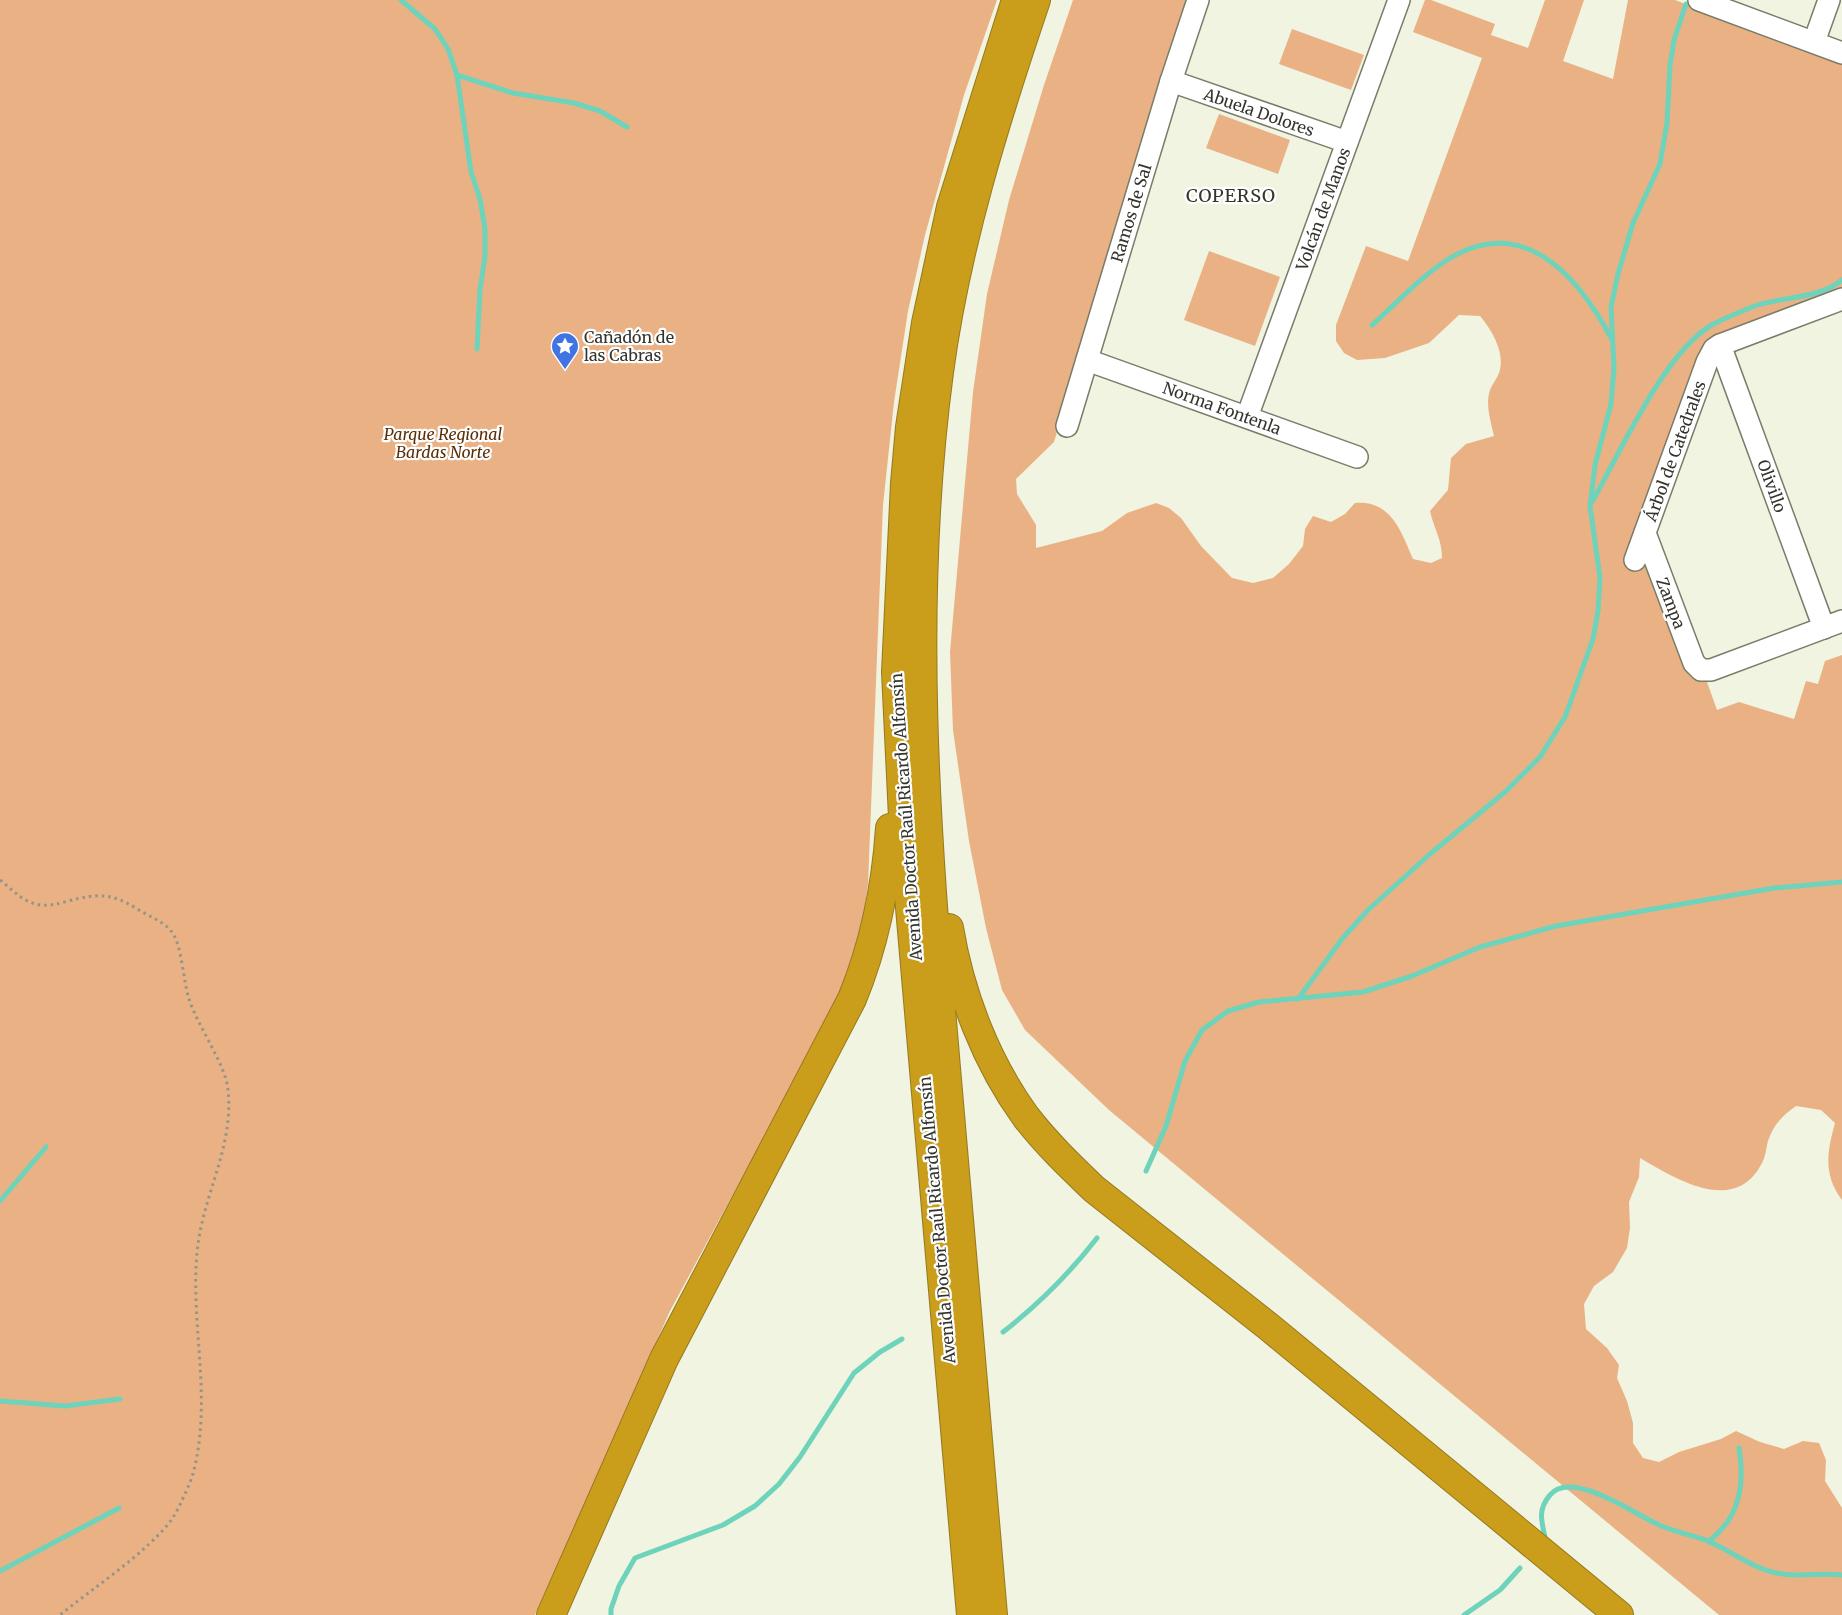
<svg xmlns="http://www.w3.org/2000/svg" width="1842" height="1615" viewBox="0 0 1842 1615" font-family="Merriweather,serif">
<rect width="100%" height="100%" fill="#f0f4e0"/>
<g fill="#eab185">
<polygon points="0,0 997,0 964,95 925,235 908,311 894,402 883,505 868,884 863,920 854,955 842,987 827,1020 670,1311 535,1615 0,1615"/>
<path d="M1073,0H1188L1054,442L1016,479L1017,494L1036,525V548L1102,531L1127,513L1156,503L1169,508L1181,518L1201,546L1232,578L1253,583L1273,578L1289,564L1303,546L1305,529L1313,516L1331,522L1345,514L1355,503C1391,500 1401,531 1413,559L1431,563L1442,558C1442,539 1434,529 1430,511L1448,490L1451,458L1466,444L1494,436C1491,422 1485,405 1490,390C1492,384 1497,379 1499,373C1506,354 1492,330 1480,316L1459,315L1429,343L1385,358L1357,360L1344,353L1336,341V325L1366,246L1408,261L1482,58L1413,32L1425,0H1431L1495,24L1491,35L1528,48L1545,0H1584L1563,61L1613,79L1628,0H1675L1842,64V290L1712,337L1704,344L1645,559L1688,673L1698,680L1707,682L1717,710L1739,702L1794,719L1806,681L1818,684L1825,661L1842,655V1200C1823,1175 1827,1152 1835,1123L1821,1110L1796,1106C1783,1115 1773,1125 1768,1141C1766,1148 1766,1156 1762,1163C1735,1216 1676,1179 1640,1158L1639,1177L1629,1202L1630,1228L1627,1248L1613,1272L1594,1286L1584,1304L1586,1329L1607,1348L1619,1365L1617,1378L1627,1401L1633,1423V1443L1643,1458L1659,1462L1679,1452L1721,1439L1736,1431L1760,1442L1784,1449L1803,1441L1819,1443L1826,1460L1825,1481L1842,1508V1615H1719L1109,1110L1025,1030L1002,990L986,928L969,841L953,730L950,652L973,392L987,294L1009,200L1044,85Z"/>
<polygon points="1292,29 1364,55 1351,90 1279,64"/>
<polygon points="1219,114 1290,140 1278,174 1206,148"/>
<polygon points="1209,251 1280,277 1255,346 1184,320"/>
</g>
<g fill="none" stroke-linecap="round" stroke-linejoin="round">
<g stroke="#6dd3ba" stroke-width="5">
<polyline points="401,0 435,29 448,49 457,75 471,172 480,199 485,229 485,256 480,290 477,349"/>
<polyline points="457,75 513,93 574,103 600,111 627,127"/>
<path d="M1372,325C1397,303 1419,278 1447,260C1523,212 1578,276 1611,338"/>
<path d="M1592,502C1620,453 1663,355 1710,326C1722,319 1738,313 1752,307C1780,296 1817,300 1842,280"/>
<polyline points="1298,999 1342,939 1368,910 1430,854 1505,792 1540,757 1565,717 1593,639 1598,611 1600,578 1590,506 1595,465 1611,404 1614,368 1611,307 1618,274 1633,223 1660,164 1667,123 1670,65 1674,40 1686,4"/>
<polyline points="1146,1171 1166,1126 1185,1061 1202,1030 1228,1011 1259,1002 1363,992 1412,976 1480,947 1556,926 1774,888 1842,882"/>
<polyline points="0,1201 46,1147"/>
<path d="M1003,1332C1039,1304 1069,1274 1097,1238"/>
<polyline points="0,1401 65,1406 120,1399"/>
<path d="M1545,1537C1541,1520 1538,1509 1550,1495C1571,1469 1635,1514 1657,1524C1674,1532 1692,1535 1708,1541C1731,1551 1752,1568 1777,1573C1798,1578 1821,1572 1842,1575"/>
<path d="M1709,1542C1715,1535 1723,1529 1728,1521C1742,1500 1743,1472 1739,1448"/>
<polyline points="0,1571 119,1508"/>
<polyline points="611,1615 611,1609 619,1586 635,1558 723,1525 755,1506 779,1484 800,1457 854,1373 880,1352 902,1339"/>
<polyline points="1464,1615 1500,1590 1520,1568"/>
</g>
<g stroke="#787c69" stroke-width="24">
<g id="minor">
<polyline points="1699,0 1842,53"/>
<polyline points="1814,42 1829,0"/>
<polyline points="1171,81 1347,142"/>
<polyline points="1720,345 1824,628"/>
<polyline points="1087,360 1357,457"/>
<polyline points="1247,417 1399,0"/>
<polyline points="1067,426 1171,81 1198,0"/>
<polyline points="1645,533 1694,663 1701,670 1711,670 1842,621"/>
<polyline points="1635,560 1707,362 1714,349 1720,345 1842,299"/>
</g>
</g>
<g stroke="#957921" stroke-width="30">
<g id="highway">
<path d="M949,928C960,994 986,1062 1026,1117C1046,1143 1070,1166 1094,1189L1269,1327L1619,1615"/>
<path d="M551,1615L664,1359L852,999C875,943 886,888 890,828"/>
<polyline points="971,1615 904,838 896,672 905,483 910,427 926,323 951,207 1016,0"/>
<path d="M993,1615C977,1433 962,1250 946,1068C926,836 908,604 939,372C956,245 995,121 1036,0"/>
</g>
</g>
<path stroke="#929587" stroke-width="3" stroke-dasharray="2.5 4" stroke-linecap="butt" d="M0,880C13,890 22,902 40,905C49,906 58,904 68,901C99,893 112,893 139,910C150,917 163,921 171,931C182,943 183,981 189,999C198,1027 226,1065 228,1090C234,1144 205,1192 198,1244C190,1307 206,1370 200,1434C198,1451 196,1468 189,1485C184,1496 179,1508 172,1519C148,1552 93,1588 60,1615"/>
<use href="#minor" stroke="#fff" stroke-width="21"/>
<use href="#highway" stroke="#ca9e1a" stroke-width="28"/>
</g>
<defs>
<g id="sight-pin" transform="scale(1.4375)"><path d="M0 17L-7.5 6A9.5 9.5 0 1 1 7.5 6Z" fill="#4073e3" stroke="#fff"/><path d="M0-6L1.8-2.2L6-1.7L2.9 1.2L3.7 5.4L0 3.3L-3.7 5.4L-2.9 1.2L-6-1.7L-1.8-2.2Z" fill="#fff"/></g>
</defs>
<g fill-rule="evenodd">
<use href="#sight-pin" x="565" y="346"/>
</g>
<g text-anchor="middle" stroke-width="4.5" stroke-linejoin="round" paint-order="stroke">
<g font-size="16" fill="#33352d" stroke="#fff">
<text transform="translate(1259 112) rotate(19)" y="6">Abuela Dolores</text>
<text transform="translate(1323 209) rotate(-70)" y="6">Volcán de Manos</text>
<text transform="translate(1131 213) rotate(-73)" y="6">Ramos de Sal</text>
<text transform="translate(1222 408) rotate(20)" y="6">Norma Fontenla</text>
<text transform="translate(1675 451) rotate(-70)" y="6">Árbol de Catedrales</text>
<text transform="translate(1772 486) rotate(70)" y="6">Olivillo</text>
<text transform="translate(1671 603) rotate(69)" y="6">Zampa</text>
<text transform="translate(906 817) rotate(-94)" y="6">Avenida Doctor Raúl Ricardo Alfonsín</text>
<text transform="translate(937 1220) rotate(-95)" y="6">Avenida Doctor Raúl Ricardo Alfonsín</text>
</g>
<g font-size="16" fill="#33352d" stroke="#fff" text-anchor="start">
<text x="584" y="343">Cañadón de<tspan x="584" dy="18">las Cabras</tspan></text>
</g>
<g font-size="16" font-style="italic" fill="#5a2f06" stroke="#fff">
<text x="443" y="440">Parque Regional<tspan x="443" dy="18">Bardas Norte</tspan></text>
</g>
<g font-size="18" letter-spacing="1" fill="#33352d" stroke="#fff">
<text x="1231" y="202">COPERSO</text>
</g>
</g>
</svg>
